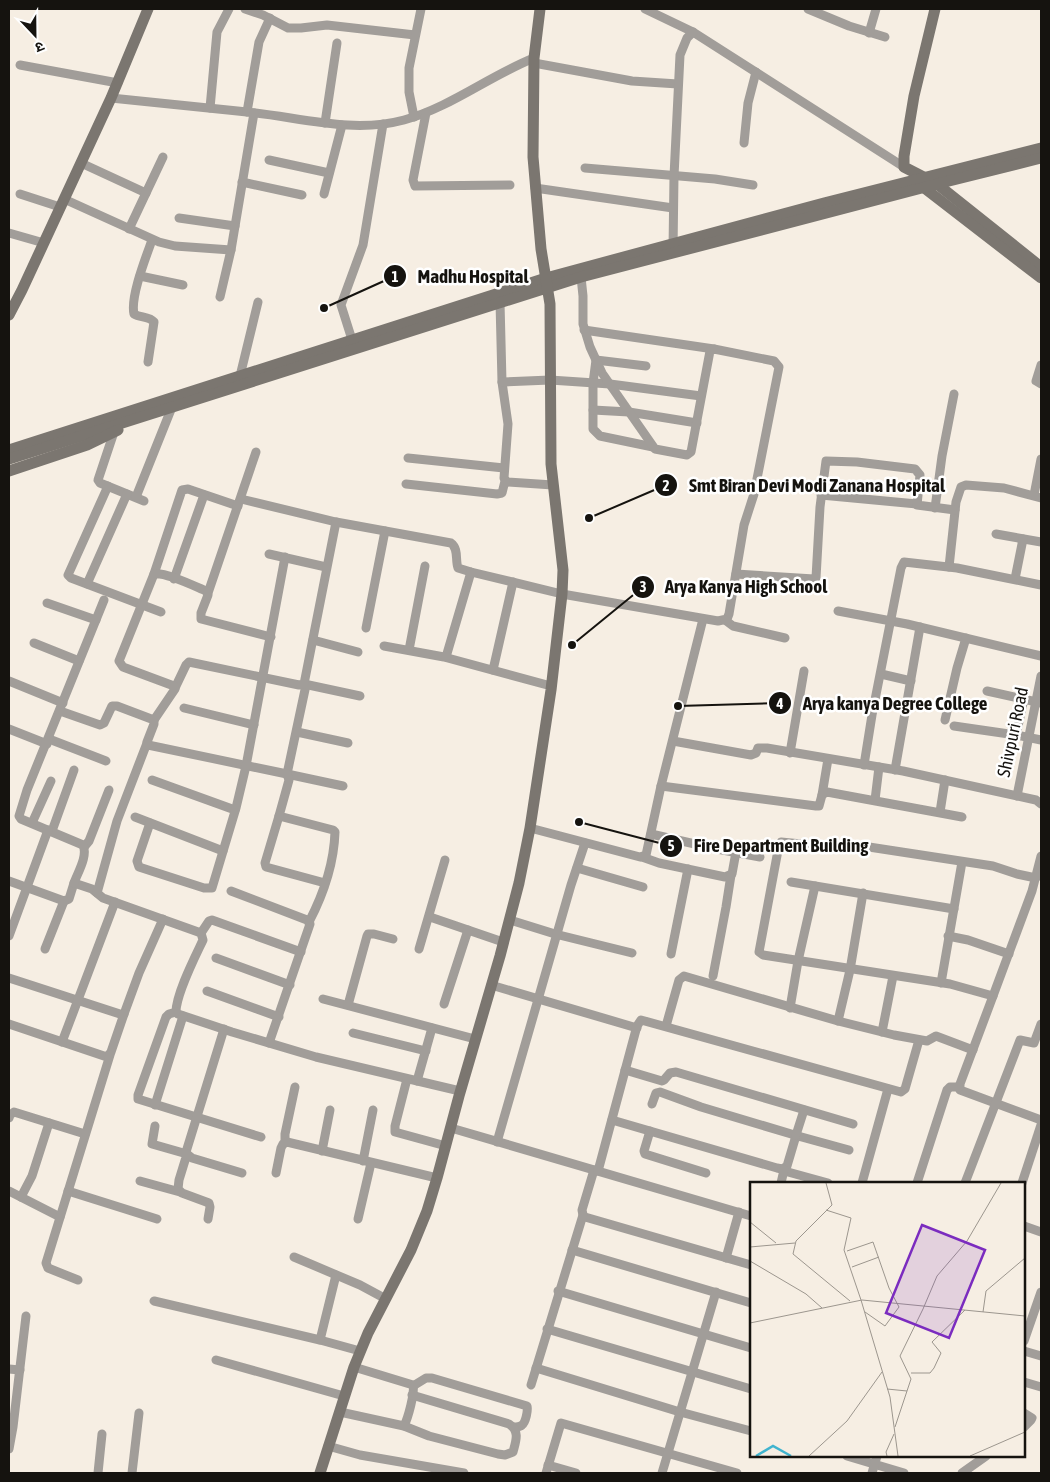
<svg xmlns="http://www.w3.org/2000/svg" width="1050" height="1482" viewBox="0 0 1050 1482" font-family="'Asap Condensed','Noto Sans Devanagari',sans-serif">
<rect width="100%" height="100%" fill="#f6eee3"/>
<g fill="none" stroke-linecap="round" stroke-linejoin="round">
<g stroke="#a19d99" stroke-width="9">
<polyline points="245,9 263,15 288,28 301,28 327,25 415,35"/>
<polyline points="645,9 693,32 904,167"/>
<polyline points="808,9 849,26 885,37"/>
<polyline points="869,33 876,9"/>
<polyline points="534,63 632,81 678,84"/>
<polyline points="20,65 118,83"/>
<path d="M111,98C157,103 202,107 247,112C299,117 352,134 404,120C451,107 489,76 534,58"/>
<polyline points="210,108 217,32 229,9"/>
<polyline points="247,112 259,42 270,18"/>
<polyline points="426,113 413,180 415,186 510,185"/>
<polyline points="414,117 409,92 409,68 421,9"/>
<polyline points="325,123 337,43"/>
<polyline points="744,143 748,103 756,72"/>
<polyline points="269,160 329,173"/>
<polyline points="81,163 146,193"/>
<polyline points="585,168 715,179 753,185"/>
<polyline points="242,182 302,195"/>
<polyline points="535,188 673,208"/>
<polyline points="20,194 60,207"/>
<polyline points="324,194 342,125"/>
<polyline points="64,199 159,242 175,246 231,250"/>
<polyline points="179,218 235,226"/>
<polyline points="129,229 163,157"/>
<polyline points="9,233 44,243"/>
<polyline points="673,250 674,176 680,55 687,38 693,32"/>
<polyline points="140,276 183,285"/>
<polyline points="220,297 231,250 254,113"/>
<polyline points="500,302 502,382 508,424 504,478 507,482 553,485"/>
<polyline points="584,330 714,349"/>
<polyline points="354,346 341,305 363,245 383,124"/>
<path d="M148,362L154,322C149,316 140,318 134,314C130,297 146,257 152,240"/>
<polyline points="1041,365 1036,381 1041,384"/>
<polyline points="646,366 596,360 593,383 593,429 600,436 653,447"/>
<polyline points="241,379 240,376 258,302"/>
<polyline points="502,382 550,380 610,384 701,396"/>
<polyline points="593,410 629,412 697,423"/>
<polyline points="114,432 98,480 100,483 144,501"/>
<polyline points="408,458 504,468"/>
<polyline points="406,484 497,494 502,493 505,481"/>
<polyline points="108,486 68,575 71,578 161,612"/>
<polyline points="821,495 917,504"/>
<polyline points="1034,495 1041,459"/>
<polyline points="136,497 172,407"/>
<path d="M241,499L336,522L451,543C459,549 455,560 458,568L471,572L562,594L718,621L727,619L729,614L744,525L754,494L779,367L774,361L714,349L710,351L691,452L687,455L655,449L602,373L590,347L583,324V296L581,277"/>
<polyline points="935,508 942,456 954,394"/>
<polyline points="996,534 1041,542"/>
<polyline points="269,554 326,567"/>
<polyline points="949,567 956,502 961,487 966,485 1004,488 1041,498"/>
<polyline points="154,574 182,490 188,489 238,506"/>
<polyline points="736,574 814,579 816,578 820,507 826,461 857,462 915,469 920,475 917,505 955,510"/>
<polyline points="174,579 204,495"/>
<polyline points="1015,579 1023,539"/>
<polyline points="87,584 127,494"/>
<polyline points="208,593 256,452"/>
<polyline points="47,603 96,620"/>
<polyline points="838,611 907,624 1041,656"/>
<polyline points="725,620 733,626 785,638"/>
<polyline points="366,628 385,531"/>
<polyline points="313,640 358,652"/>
<polyline points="34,643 79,661"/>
<polyline points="384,646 444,657 551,686"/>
<polyline points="409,650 425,566"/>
<polyline points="446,657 471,572"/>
<polyline points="493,670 513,582"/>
<polyline points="881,674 911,681"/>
<polyline points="9,681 63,703"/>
<polyline points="304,684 360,696"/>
<polyline points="306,685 287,774 343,786"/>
<polyline points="175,688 186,665 189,662 299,685 304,684 336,522"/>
<polyline points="987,691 1041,703"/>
<polyline points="184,708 254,725"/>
<path d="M60,711L100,725L104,723L112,706H117L154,720V724L147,742L148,745L287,774L289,780L279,816L333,830L335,832C334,863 323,895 309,922"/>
<path d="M154,720L175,689L174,686L123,667L119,661L154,574C166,572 194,586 206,591L208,595L201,613V619L271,637"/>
<polyline points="945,720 957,668 966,638"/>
<polyline points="954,726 1016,735 1041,740"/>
<polyline points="9,729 47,744"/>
<polyline points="297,732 348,743"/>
<polyline points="1016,735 1024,699"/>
<polyline points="49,739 106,761"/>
<polyline points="673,741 751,755 756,753 758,748 767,748 903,771 1036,800 1041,804"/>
<polyline points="790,753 804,671"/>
<polyline points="864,765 872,715 901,568 904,562 957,568 1041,585"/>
<polyline points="895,770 920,627"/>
<polyline points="152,780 235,810"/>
<polyline points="661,786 816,806 819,806 822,795 827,792 962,817"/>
<polyline points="822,795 828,759"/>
<polyline points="1017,796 1041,676"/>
<polyline points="875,800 879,767"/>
<polyline points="940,812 945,780"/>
<polyline points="279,816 265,863 266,867 325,883"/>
<polyline points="135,817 223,851"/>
<polyline points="32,823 51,781"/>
<polyline points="150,823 137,861 139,867 204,888 212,888 236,808 246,766 285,557"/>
<polyline points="530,828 640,857 646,855 661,786 703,619"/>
<polyline points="52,831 74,770"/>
<polyline points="651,834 717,849 760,857"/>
<polyline points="84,847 89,841 109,790"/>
<polyline points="642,857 659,863 725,877 732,874 736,852"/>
<polyline points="577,868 643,887"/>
<polyline points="1036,878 1017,874 993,866 856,845 842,848 781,842 779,845 759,952 763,955 950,984 993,996 1032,891 1041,856"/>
<path d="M9,881L64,901L69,899L74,883L92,889L103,898L201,933L203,940C195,957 176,994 176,1012L178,1014L232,1032L316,1057L460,1091"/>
<polyline points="791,882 954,909"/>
<path d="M74,883C78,872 88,856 83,845L21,819L19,816L27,790L104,600"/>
<polyline points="231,891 307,920 310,924 269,1043"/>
<polyline points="97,893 117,821 147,743"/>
<polyline points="430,917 503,942"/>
<polyline points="510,920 555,934 632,953"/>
<polyline points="201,933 209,921 212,920 301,952"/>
<polyline points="9,936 48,830"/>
<polyline points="948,936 968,940 1009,954"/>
<polyline points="45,949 64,901"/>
<polyline points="419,949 445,860"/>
<polyline points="671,954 688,869"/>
<polyline points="216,958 290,985"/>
<polyline points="713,976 726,907 731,875"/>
<polyline points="9,978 120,1014 124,1014 139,973 163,919"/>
<polyline points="941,983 962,862"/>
<polyline points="491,985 637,1028"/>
<polyline points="207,991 279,1017"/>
<polyline points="993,996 960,1084 960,1090 1041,1120"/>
<polyline points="323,999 475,1039"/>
<polyline points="444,1004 468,930"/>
<polyline points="348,1005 367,936 368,934 374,934 393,939"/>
<polyline points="790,1008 798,961 815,886"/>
<polyline points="176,1012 169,1014 166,1017 138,1095 138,1099 261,1137"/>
<polyline points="838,1021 850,970 863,893"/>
<polyline points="9,1024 104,1056 108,1056 111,1052 124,1014"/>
<polyline points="666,1026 679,980 684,976 838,1021 894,1035 927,1041 936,1036 973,1050"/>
<polyline points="224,1029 186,1152 187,1154 192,1158 242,1173"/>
<polyline points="882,1032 893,976"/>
<polyline points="353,1033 426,1051"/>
<polyline points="62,1042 115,902"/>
<polyline points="625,1070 662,1081 664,1080 670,1073 676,1072 853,1124"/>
<polyline points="407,1079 395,1126 395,1132 446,1146"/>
<polyline points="417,1081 432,1028"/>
<polyline points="652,1104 656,1093 660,1092 701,1107 798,1136"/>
<polyline points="155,1105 183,1016"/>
<polyline points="9,1118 10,1115 14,1112 85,1134"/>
<polyline points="612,1120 777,1168 782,1169 787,1166 795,1139 798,1136 849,1150"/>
<polyline points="155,1126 152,1144 187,1154 179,1180 178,1189 182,1193 209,1203 210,1207 208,1219"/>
<polyline points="451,1128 751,1216"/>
<polyline points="650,1131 644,1151 645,1154 706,1173"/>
<polyline points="796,1135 804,1110"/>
<polyline points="497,1142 571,885 585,843"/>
<polyline points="285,1143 285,1134 295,1087"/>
<polyline points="322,1151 330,1110"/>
<polyline points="363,1161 373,1110"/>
<polyline points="782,1169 788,1172 828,1183"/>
<polyline points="594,1170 582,1210 583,1215 585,1217 751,1265"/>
<polyline points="598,1171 637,1026 641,1020 901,1092 905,1089 919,1040"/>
<polyline points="276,1173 281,1148 283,1144 287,1142 437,1178"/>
<polyline points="140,1181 180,1192"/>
<polyline points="781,1183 784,1170"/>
<polyline points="862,1183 888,1089"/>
<polyline points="917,1183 947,1090 950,1087 959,1087"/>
<polyline points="965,1183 1020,1040 1034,1043 1041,1024"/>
<polyline points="1022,1183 1041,1125"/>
<polyline points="9,1191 60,1217"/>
<polyline points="68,1191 157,1219"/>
<polyline points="21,1197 32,1176 49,1123"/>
<polyline points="358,1219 371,1163"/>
<polyline points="1024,1226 1041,1232"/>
<polyline points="572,1250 751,1303"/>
<polyline points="294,1257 360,1285 386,1299"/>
<polyline points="726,1258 739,1212"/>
<polyline points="78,1280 48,1268 46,1263 110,1055"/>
<polyline points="558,1291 751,1348"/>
<polyline points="154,1301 320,1340 360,1351"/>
<polyline points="547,1329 751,1389"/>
<polyline points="320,1340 336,1275"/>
<polyline points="1024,1341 1041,1292"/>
<polyline points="1024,1351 1041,1356"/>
<polyline points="216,1360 344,1396"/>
<path d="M354,1367L413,1385C415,1393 408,1418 404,1426"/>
<polyline points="536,1368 680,1412 751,1431"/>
<polyline points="9,1369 20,1370"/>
<polyline points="1024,1382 1041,1387"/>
<polyline points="531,1385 583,1215"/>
<path d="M413,1386L426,1378H432L527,1406C528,1410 526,1422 522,1425C520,1427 516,1427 514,1427"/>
<path d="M340,1412L404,1426L429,1436L498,1454L505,1455L513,1452C516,1441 520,1431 509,1424L412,1395"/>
<polyline points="1024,1413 1032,1418 1031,1420 1024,1427"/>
<polyline points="328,1446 360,1455 464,1473"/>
<polyline points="9,1449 13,1427 26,1316"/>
<polyline points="847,1456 904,1473"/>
<polyline points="548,1465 576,1473"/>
<polyline points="98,1473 102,1434"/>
<polyline points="132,1473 139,1413"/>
<polyline points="546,1473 561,1423 737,1473"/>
<polyline points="662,1473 716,1292"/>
<polyline points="872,1473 877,1456"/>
<polyline points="962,1473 986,1456"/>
</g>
<g stroke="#7b7670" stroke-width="11">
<polyline points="935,9 914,96 904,156 904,167 937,184 1041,267"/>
<polyline points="923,187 1041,278"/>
<polyline points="9,315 22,290 111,98 148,9"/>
<polyline points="9,450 546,278 824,203 1041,148"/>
<polyline points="9,459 581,277 937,184 1041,158"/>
<polyline points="9,471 87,445 118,430"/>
<polyline points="320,1473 354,1367 368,1333 411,1250 427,1211 437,1178 459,1096 500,956 519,883 530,828 551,690 562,594 563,570 551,464 550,304 541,249 533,157 534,58 540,9"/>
</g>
</g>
<g text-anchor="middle" stroke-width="5" stroke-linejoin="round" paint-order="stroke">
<g font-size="18" fill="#15130f" stroke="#fff">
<text transform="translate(1013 732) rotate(-78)" y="6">Shivpuri Road</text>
</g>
</g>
<g transform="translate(750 1182)">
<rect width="275" height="275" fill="#f6eee3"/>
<path fill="none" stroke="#40b4cf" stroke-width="2.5" d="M6,274L23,264L41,274"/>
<path fill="none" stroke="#9c968e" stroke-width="1" d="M76,1L82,23L46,59L43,72L100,119M76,28L101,36L94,68L111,118M0,40L26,61M0,65L45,61M97,69L123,60L139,106L149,125L135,144L115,130M0,79L56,112L72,126M102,85L129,75M111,118L140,215L148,274M173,127L187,94L217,59L251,1M233,130L236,109L275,76M0,141L112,118L275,134M161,191H180L184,186L191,171L182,160L215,128M137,207L157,209M145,245L161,197L150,174L173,127M59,274L97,239L132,190M137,274L136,270L144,252M220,274L275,250"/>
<path fill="#7b2cbf" fill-opacity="0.15" stroke="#7b2cbf" stroke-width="2.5" d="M172,43L235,68L199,156L136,131Z"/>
<rect width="275" height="275" fill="none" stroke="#15130f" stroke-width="2.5"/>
</g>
<path fill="none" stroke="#15130f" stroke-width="2" d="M324 308L395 276M589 518L666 485M572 645L643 587M678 706L780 703M579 822L671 846"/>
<g fill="#15130f" stroke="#fff" stroke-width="2">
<circle cx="324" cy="308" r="5"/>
<circle cx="589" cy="518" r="5"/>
<circle cx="572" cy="645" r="5"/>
<circle cx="678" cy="706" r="5"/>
<circle cx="579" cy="822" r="5"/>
<circle cx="395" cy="276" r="12"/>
<circle cx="666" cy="485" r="12"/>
<circle cx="643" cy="587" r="12"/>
<circle cx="780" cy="703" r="12"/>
<circle cx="671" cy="846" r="12"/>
</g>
<g font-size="15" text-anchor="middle" font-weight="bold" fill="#fff">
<text x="395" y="282">1</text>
<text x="666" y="491">2</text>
<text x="643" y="592">3</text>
<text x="780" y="709">4</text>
<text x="671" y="851">5</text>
</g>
<g font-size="19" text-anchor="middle" font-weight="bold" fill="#15130f" stroke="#fff" stroke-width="5" stroke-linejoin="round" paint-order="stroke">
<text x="473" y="283">Madhu Hospital</text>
<text x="817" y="492">Smt Biran Devi Modi Zanana Hospital</text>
<text x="746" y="593">Arya Kanya High School</text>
<text x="895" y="710">Arya kanya Degree College</text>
<text x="781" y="852">Fire Department Building</text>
</g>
<rect width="1050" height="1482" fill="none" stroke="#15130f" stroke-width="20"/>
<g transform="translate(35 35) rotate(158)" stroke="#ffffff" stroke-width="4" paint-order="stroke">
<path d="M0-4L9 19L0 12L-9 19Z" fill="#15130f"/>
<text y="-8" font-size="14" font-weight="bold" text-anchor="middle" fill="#15130f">उ</text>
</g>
</svg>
